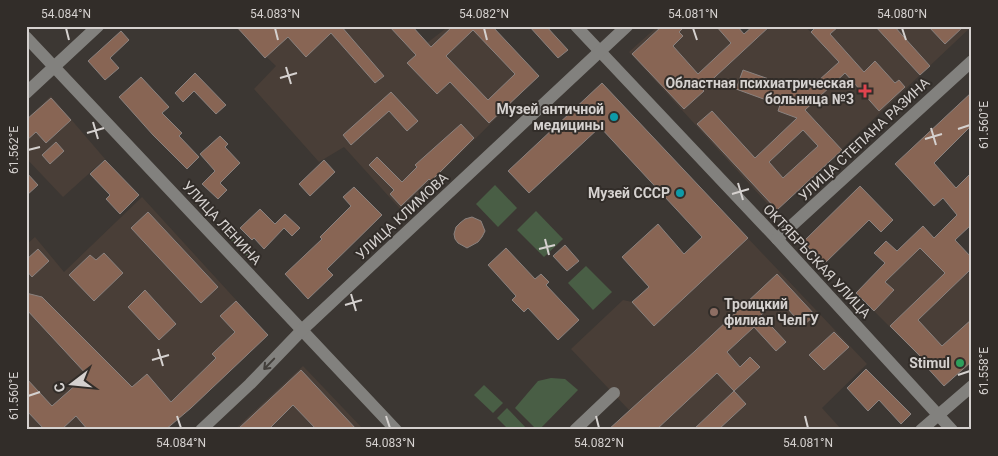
<svg xmlns="http://www.w3.org/2000/svg" width="998" height="456" viewBox="0 0 998 456" font-family="Roboto,sans-serif">
<rect width="100%" height="100%" fill="#3c3733"/>
<g fill="#493e37">
<polygon points="234,26 412,26 427,43 449,26 492,26 539,76 402,211 344,147 319,162 254,89 276,66"/>
<polygon points="658,26 737,26 752,43 771,26 804,26 811,32 817,26 972,26 775,212 629,52"/>
<polygon points="51,96 105,159 63,197 26,158 26,119"/>
<polygon points="142,197 268,335 167,430 26,430 26,245 35,237 64,272"/>
<polygon points="726,215 867,364 822,408 842,430 608,430 629,410 571,349 623,300 632,302"/>
<polygon points="923,226 972,277 972,363 944,386 914,351 856,293"/>
<polygon points="303,366 364,430 234,430"/>
</g>
<g fill="#495e45">
<polygon points="495,185 517,208 498,227 476,204"/>
<polygon points="536,211 563,239 544,257 517,230"/>
<polygon points="228,226 260,260 255,265 223,232"/>
<polygon points="586,266 612,292 593,310 568,283"/>
<polygon points="551,378 565,379 578,390 539,430 537,430 515,408 538,381"/>
<polygon points="484,385 503,403 493,413 474,395"/>
<polygon points="507,408 528,430 509,430 497,418"/>
</g>
<g fill="#886554" stroke="#8a827f" fill-rule="evenodd">
<polygon points="236,26 341,26 384,76 375,83 331,33 306,57 288,37 265,58"/>
<path d="M389,26H412L431,47L453,26H492L539,76L489,123L450,82L437,94L407,63L416,55ZM473,30L515,74L488,100L446,56Z"/>
<polygon points="529,26 546,26 568,50 558,58"/>
<polygon points="662,26 685,26 679,32 683,36 673,46 698,74 731,43 716,26 737,26 744,34 753,26 770,26 702,89 704,91 684,109 632,54"/>
<path d="M817,26H839L830,34L864,72L875,61L895,83L899,80L905,87L879,111L845,73L805,110L842,150L777,210L697,124L712,111L755,158L797,118L778,111L780,105L736,89L743,70L786,85L787,82L808,90L839,62L811,32ZM803,130L818,146L783,178L769,162Z"/>
<polygon points="875,26 894,26 930,66 920,75"/>
<polygon points="928,26 964,26 945,44"/>
<polygon points="121,31 129,40 110,58 119,68 105,80 88,61"/>
<polygon points="195,73 226,105 216,114 194,91 183,102 175,93"/>
<polygon points="141,77 169,107 162,113 182,133 179,136 199,157 187,169 153,135 119,97"/>
<polygon points="602,83 748,238 654,326 632,302 649,287 622,257 658,224 684,254 702,237 600,127 529,193 508,171"/>
<polygon points="391,92 418,121 407,131 389,111 351,145 343,135"/>
<polygon points="972,92 972,125 934,163 956,188 972,172 972,224 955,240 972,258 972,268 918,320 942,346 972,319 972,361 944,386 923,363 925,361 890,326 945,273 920,248 885,282 894,290 874,311 856,293 885,263 874,253 886,241 897,251 923,226 934,238 957,215 943,198 934,206 895,164"/>
<polygon points="51,98 71,120 46,143 36,132 26,141 26,120"/>
<polygon points="461,124 474,138 431,181 429,179 401,206 390,194 394,190 369,165 377,157 402,182 417,167 415,165"/>
<polygon points="220,136 228,144 225,147 240,163 220,183 227,190 218,199 202,184 215,171 200,154"/>
<polygon points="56,142 64,151 50,164 42,155"/>
<polygon points="105,160 139,195 120,214 106,199 110,195 90,174"/>
<polygon points="324,160 335,172 310,196 299,184"/>
<polygon points="26,172 38,185 26,196"/>
<polygon points="860,186 893,220 881,232 869,220 824,264 803,242"/>
<polygon points="354,187 382,215 327,269 333,275 308,299 285,274 322,239 320,237 351,206 343,197"/>
<polygon points="260,209 275,224 285,214 300,228 292,236 284,228 264,249 254,238 252,240 240,228"/>
<polygon points="148,212 218,287 201,303 131,228"/>
<polygon points="472,217 481,221 485,231 482,237 478,242 467,248 458,243 455,239 454,234 456,227 460,223 465,219"/>
<polygon points="565,245 579,261 567,271 553,256"/>
<polygon points="506,248 535,279 541,274 549,282 546,285 579,320 558,340 528,308 524,312 512,300 516,296 488,265"/>
<polygon points="38,249 49,261 32,277 26,270 26,260"/>
<polygon points="104,253 123,273 94,301 69,275 90,255 96,260"/>
<polygon points="777,274 815,315 803,326 779,299 761,315 786,342 776,351 754,327 727,352 740,367 750,357 760,367 734,391 717,373 656,430 608,430 695,351"/>
<polygon points="145,290 176,324 159,340 128,307"/>
<polygon points="26,293 42,297 132,387 147,374 171,402 216,358 212,354 235,332 220,316 236,301 268,335 191,408 165,430 88,430 76,416 61,430 45,430 26,410 26,378 52,406 87,375 26,309"/>
<polygon points="834,332 849,347 824,370 809,355"/>
<polygon points="866,369 911,414 901,424 879,400 868,411 847,388"/>
<polygon points="301,370 357,430 317,430 293,405 268,430 237,430"/>
<polygon points="734,391 746,404 718,430 693,430"/>
</g>
<g fill="none" stroke-linecap="round" stroke-linejoin="round">
<g stroke="#82817e" stroke-width="12">
<polyline points="576,26 777,239 952,430"/>
<polyline points="26,37 396,430"/>
<polyline points="26,93 98,26"/>
<polyline points="777,239 972,61"/>
<polyline points="201,430 250,384 303,329 627,26"/>
<polyline points="575,430 614,393"/>
<polyline points="921,430 972,386"/>
</g>
</g>
<defs><path id="oneway-shaft" d="M-6 0H5M1.5-3L5.5 0L1.5 3" fill="none" stroke-width="1.6" stroke-linecap="round" stroke-linejoin="round" transform="scale(1.25)"/></defs>
<use stroke="#423e3a" href="#oneway-shaft" transform="translate(269 364) rotate(134)"/>
<path fill="none" stroke="#d5d1cf" stroke-width="2" d="M66,28L69,40M275,28L278,40M484,28L487,40M693,28L697,40M902,28L906,40M286,67L291,84M280,78L297,73M93,122L98,139M931,128L936,145M958,129L970,125M87,133L104,128M925,139L942,134M28,150L40,147M738,183L743,200M732,194L749,189M545,239L549,255M539,249L555,245M351,294L356,311M345,305L362,300M158,349L163,366M152,360L169,355M958,375L970,371M28,396L40,392M177,416L181,428M386,416L390,428M596,416L599,428M805,416L808,428"/>
<path fill="#e0444e" stroke="#322d29" stroke-width="2" d="M862.5 83.5h5v5h5v5h-5v5h-5v-5h-5v-5h5z"/>
<g fill="#0f9aa8" stroke="#322d29" stroke-width="2">
<circle cx="614" cy="117" r="5"/>
<circle cx="680" cy="193" r="5"/>
</g>
<circle fill="#8d6e63" stroke="#322d29" stroke-width="2" cx="714" cy="312" r="5"/>
<circle fill="#2e9e5b" stroke="#322d29" stroke-width="2" cx="960" cy="363" r="5"/>
<g text-anchor="middle" stroke-width="4" stroke-linejoin="round" paint-order="stroke">
<g font-size="14" font-weight="bold" fill="#d5d1cf" stroke="#322d29" text-anchor="end">
<text x="854" y="88">Областная психиатрическая<tspan x="854" dy="16">больница №3</tspan></text>
<text x="604" y="114">Музей античной<tspan x="604" dy="16">медицины</tspan></text>
<text x="670" y="198">Музей СССР</text>
<text x="724" y="309" text-anchor="start">Троицкий<tspan x="724" dy="16">филиал ЧелГУ</tspan></text>
<text x="950" y="368">Stimul</text>
</g>
<g font-size="14" fill="#d5d1cf" stroke="#322d29">
<text transform="translate(864 139) rotate(-43)" y="5">УЛИЦА СТЕПАНА РАЗИНА</text>
<text transform="translate(402 216) rotate(-43)" y="5">УЛИЦА КЛИМОВА</text>
<text transform="translate(222 223) rotate(47)" y="5">УЛИЦА ЛЕНИНА</text>
<text transform="translate(817 261) rotate(47)" y="5">ОКТЯБРЬСКАЯ УЛИЦА</text>
</g>
</g>
<rect width="998" height="456" fill="none" stroke="#322d29" stroke-width="55"/>
<g transform="translate(72 384) rotate(254)" stroke="#322d29" stroke-width="4" paint-order="stroke">
<path d="M0-4L9 19L0 12L-9 19Z" fill="#d5d1cf"/>
<text y="-8" font-size="14" font-weight="bold" text-anchor="middle" fill="#d5d1cf">С</text>
</g>
<rect x="28" y="28" width="942" height="400" fill="none" stroke="#d5d1cf" stroke-width="2"/>
<g font-size="12" text-anchor="middle" fill="#d5d1cf">
<text x="66" y="18">54.084°N</text>
<text x="275" y="18">54.083°N</text>
<text x="484" y="18">54.082°N</text>
<text x="693" y="18">54.081°N</text>
<text x="902" y="18">54.080°N</text>
<text transform="translate(984 125) rotate(-90)" y="4">61.560°E</text>
<text transform="translate(14 150) rotate(-90)" y="4">61.562°E</text>
<text transform="translate(984 371) rotate(-90)" y="4">61.558°E</text>
<text transform="translate(14 396) rotate(-90)" y="4">61.560°E</text>
<text x="181" y="447">54.084°N</text>
<text x="390" y="447">54.083°N</text>
<text x="599" y="447">54.082°N</text>
<text x="808" y="447">54.081°N</text>
</g>
</svg>
